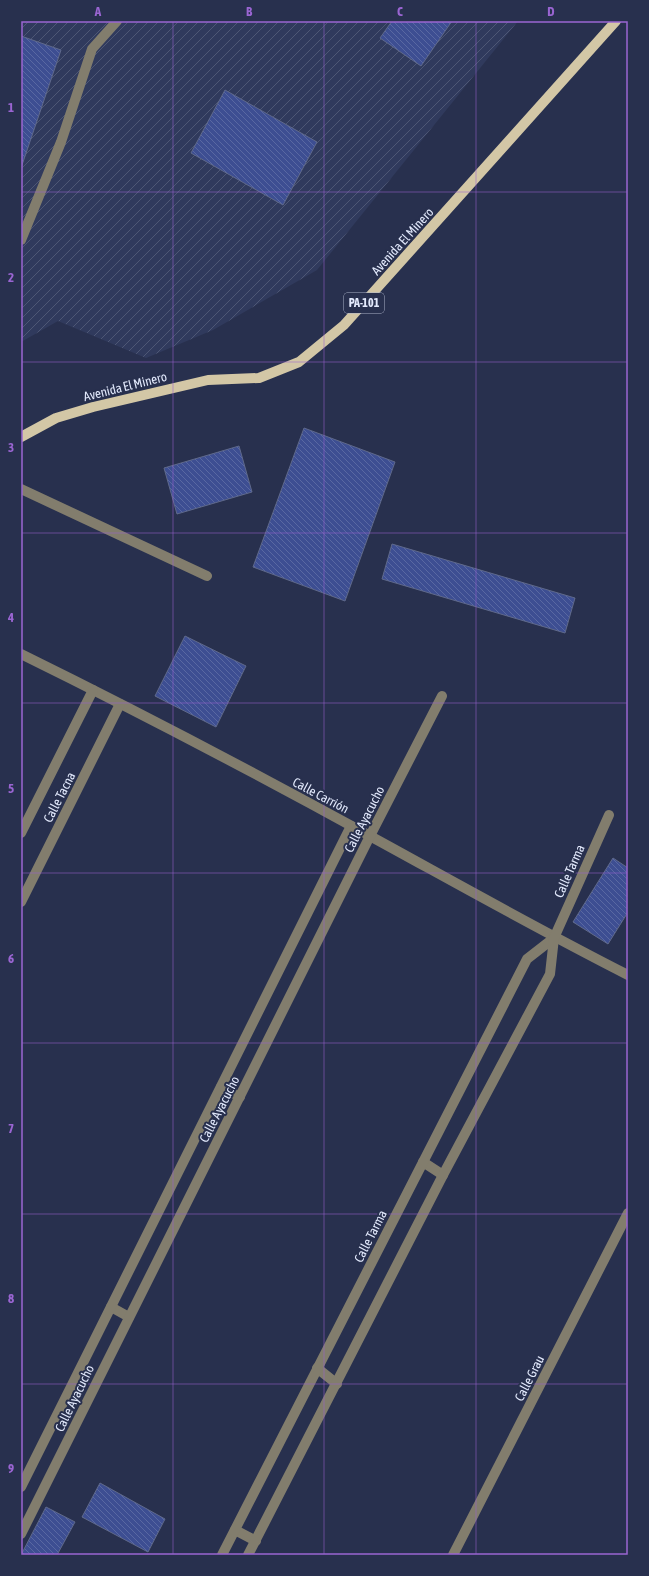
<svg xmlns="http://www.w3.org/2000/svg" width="649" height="1576" viewBox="0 0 649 1576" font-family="'Asap Condensed',sans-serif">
<defs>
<pattern id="industrial-furrows" width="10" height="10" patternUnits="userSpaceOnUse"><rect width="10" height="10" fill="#303a5d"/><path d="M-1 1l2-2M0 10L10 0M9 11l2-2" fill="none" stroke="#4e5775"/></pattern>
<pattern id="building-back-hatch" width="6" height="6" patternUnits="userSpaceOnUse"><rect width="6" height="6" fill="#3d4e92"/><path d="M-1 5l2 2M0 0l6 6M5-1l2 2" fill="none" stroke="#5968a2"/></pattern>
</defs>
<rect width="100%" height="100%" fill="#28304e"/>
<polygon fill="url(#industrial-furrows)" points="21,21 518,21 317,270 213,330 146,358 58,321 21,342"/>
<g fill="url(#building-back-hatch)" stroke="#5f698b">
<polygon points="392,21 452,21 421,66 380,38"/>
<polygon points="21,36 61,50 21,168"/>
<polygon points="225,90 317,142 283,205 191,153"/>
<polygon points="304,428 395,462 345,601 253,567"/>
<polygon points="239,446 252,492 177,514 164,468"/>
<polygon points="392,544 575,598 565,633 382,579"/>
<polygon points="185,636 246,666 216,727 155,696"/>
<polygon points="613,858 628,868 628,912 608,944 573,922"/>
<polygon points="100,1483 165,1519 148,1552 82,1517"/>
<polygon points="46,1507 75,1522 57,1555 21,1555"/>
</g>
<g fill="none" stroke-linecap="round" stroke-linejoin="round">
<g stroke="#827d6d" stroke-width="10">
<polyline points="21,240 61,142 92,49 117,21"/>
<polyline points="21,489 207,576"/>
<path d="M21,654C139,712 255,773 370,836C456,883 541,931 628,975"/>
<polyline points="21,833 93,690"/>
<polyline points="21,902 120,704"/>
<polyline points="221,1087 240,1097"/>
<polyline points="423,1162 443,1175"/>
<polyline points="111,1307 129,1317"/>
<polyline points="317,1368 337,1384"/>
<polyline points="21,1487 351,826"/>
<polyline points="235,1530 256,1541"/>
<polyline points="21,1534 370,836 442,696"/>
<polyline points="222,1555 527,959 554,938"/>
<polyline points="248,1555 443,1175 550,974 554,938 609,815"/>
<polyline points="453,1555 628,1213"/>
</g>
<polyline stroke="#d3c7a6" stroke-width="10" points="21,437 56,418 93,407 208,380 259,378 299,362 344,325 616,21"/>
</g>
<path fill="none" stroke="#9a65d2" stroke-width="1" stroke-opacity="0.55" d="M173,21V1555M324,21V1555M476,21V1555M21,192H628M21,362H628M21,533H628M21,703H628M21,873H628M21,1043H628M21,1214H628M21,1384H628"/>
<g text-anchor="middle" stroke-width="4" stroke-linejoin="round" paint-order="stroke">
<rect fill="#28304e" stroke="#abb2c8" stroke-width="1" x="344" y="293" width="40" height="20" rx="3"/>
<g font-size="12" font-weight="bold" fill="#e3eafd">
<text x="364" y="307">PA-101</text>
</g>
<g font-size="13" fill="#e3eafd" stroke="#28304e">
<text transform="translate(402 241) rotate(-48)" y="5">Avenida El Minero</text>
<text transform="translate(125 386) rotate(-14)" y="5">Avenida El Minero</text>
<text transform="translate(321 795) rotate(28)" y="5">Calle Carrión</text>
<text transform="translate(59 797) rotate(-63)" y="5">Calle Tacna</text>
<text transform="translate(364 819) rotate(-63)" y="5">Calle Ayacucho</text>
<text transform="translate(569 871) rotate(-66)" y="5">Calle Tarma</text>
<text transform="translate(219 1109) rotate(-63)" y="5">Calle Ayacucho</text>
<text transform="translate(370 1236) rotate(-63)" y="5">Calle Tarma</text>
<text transform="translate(529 1378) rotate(-63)" y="5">Calle Grau</text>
<text transform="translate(74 1398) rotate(-64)" y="5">Calle Ayacucho</text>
</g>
</g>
<rect width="649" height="1576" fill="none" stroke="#28304e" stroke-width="44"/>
<rect x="22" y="22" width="605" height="1532" fill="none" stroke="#9a65d2" stroke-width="1.5"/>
<g font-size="13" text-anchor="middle" font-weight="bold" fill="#9a65d2">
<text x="98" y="16">A</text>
<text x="249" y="16">B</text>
<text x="400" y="16">C</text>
<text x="551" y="16">D</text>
<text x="11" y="112">1</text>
<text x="11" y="282">2</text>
<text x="11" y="452">3</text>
<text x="11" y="622">4</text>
<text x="11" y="793">5</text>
<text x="11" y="963">6</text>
<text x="11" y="1133">7</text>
<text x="11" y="1303">8</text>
<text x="11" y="1473">9</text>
</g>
</svg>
